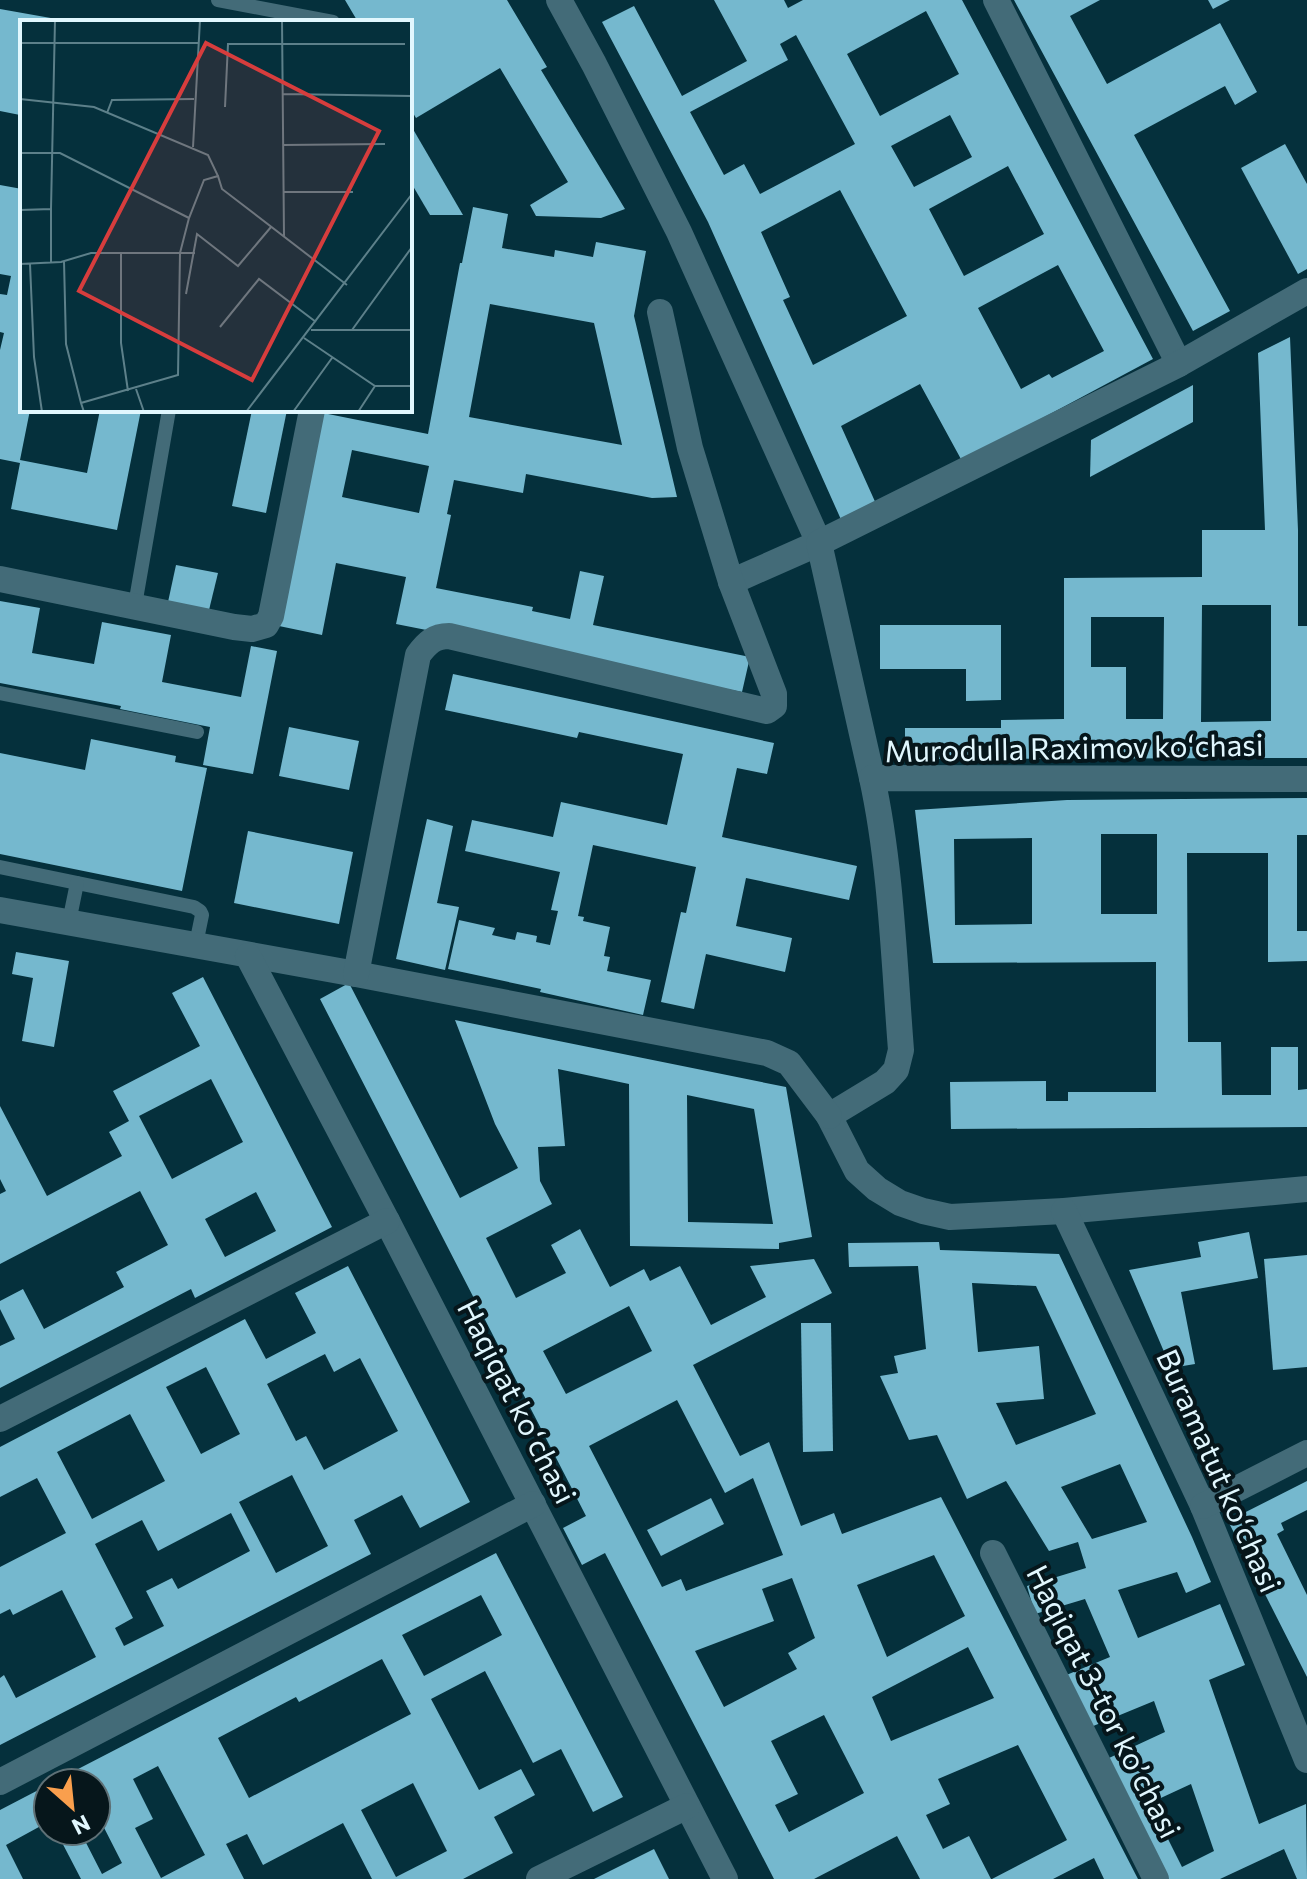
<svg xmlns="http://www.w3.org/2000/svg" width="1307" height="1879" viewBox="0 0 1307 1879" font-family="Commissioner,sans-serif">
<rect width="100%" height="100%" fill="#05303c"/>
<g fill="#75b8ce" fill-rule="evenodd">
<polygon points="345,0 507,0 547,67 541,70 625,209 601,218 536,216 530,205 568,182 500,68 416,118 410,108 410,22 358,22"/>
<path d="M714,0H784L788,8L803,0H962L1153,359L962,461L920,384L841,426L877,506L843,524L708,222L602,22L634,6L682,96L747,61ZM926,11L959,74L880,116L847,54ZM796,35L855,144L760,194L744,164L724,175L690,112L788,60L780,44ZM950,115L972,157L914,187L891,146ZM1008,166L1044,234L964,276L929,209ZM840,190L907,316L813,365L783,300L790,297L761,232ZM1058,265L1104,351L1052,378L1049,374L1021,389L978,308Z"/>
<polygon points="1014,0 1100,0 1070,16 1107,84 1220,23 1257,92 1235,105 1225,86 1134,135 1230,311 1193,331"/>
<polygon points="1208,0 1230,0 1213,9"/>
<polygon points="0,9 62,20 62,22 22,22 22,105 20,115 0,111"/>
<polygon points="410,124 463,215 430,215 410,181"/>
<polygon points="1285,144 1307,184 1307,269 1298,274 1241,168"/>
<polygon points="0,185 22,189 22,410 30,410 20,460 87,473 100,410 141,410 117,530 11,509 20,463 0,459 0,350 4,333 0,332 0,294 7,295 11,276 0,274"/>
<path d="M473,207L508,214L502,248L554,257L555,250L593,257L596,242L646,251L634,316L677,497L652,498L526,474L523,493L454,480L447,514L451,515L436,588L533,607L532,611L570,619L580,571L604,576L593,625L750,657L742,692L396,624L406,577L336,563L322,635L279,626L323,413L428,434L460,263H462ZM490,304L594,323L622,445L469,417ZM352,450L429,466L419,513L342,497Z"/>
<path d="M1290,337L1298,530V626H1307V758L905,759V728H1001V720L1064,719V578L1202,577V530H1265L1258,353ZM1202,605H1271V721L1201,722ZM1091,617H1164L1163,719H1126V667H1091Z"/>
<polygon points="1193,385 1193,422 1090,477 1091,440"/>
<polygon points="252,410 287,410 266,513 232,506"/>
<polygon points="176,565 218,573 209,610 168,602"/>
<polygon points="0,601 40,608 32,653 94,664 102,622 171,635 162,682 241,697 251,646 277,651 253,774 203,765 210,727 120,709 121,706 0,683"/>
<polygon points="880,625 1001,625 1001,700 966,701 966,669 880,669"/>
<polygon points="453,674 774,743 767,774 737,768 722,837 857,866 849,900 746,878 736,926 792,938 785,972 706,954 694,1009 661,1002 681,912 686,913 696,867 593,845 578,916 584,917 583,921 610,927 604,956 610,957 607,971 651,980 643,1015 540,992 541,989 448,969 459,920 495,928 492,935 515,940 517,932 537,936 536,942 550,945 558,911 551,910 560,872 465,851 472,820 553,837 561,802 667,825 683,754 579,732 577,738 445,710"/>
<polygon points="289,727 359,741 349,790 279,776"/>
<polygon points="91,739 176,756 175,762 207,768 182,891 0,854 0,753 85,770"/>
<path d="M1307,798V835H1297V931H1307V961L1268,962V853H1187L1188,1042H1221L1222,1095H1271V1047H1298V1090L1307,1089V1127L951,1129L950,1082L1046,1081V1101H1068V1092H1156V962L933,963L915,810L1067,800ZM1101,834H1157V914H1101ZM1032,838V924L955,925L954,839Z"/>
<polygon points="427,819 453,826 437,903 459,907 445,970 396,959"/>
<polygon points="248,831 353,852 339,924 234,903"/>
<polygon points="16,952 69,961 54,1047 22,1041 33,978 12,974"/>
<path d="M203,977L332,1227L195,1298L191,1289L0,1388V1346L15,1339L0,1309V1301L23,1289L44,1329L124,1287L116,1272L168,1245L140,1191L0,1264V1194L6,1191L0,1179V1106L47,1196L122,1156L109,1132L129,1121L113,1091L200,1046L172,993ZM211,1079L243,1142L172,1179L139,1116ZM256,1192L276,1231L225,1257L205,1219Z"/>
<path d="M349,983L460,1198L518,1168L495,1124L455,1020L786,1087L812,1237L779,1243V1249L630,1246L629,1084L558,1069L565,1146L538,1147L540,1181L552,1204L486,1238L516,1298L566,1273L551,1245L580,1229L610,1287L644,1269L650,1281L680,1266L711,1325L766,1297L750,1266L814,1259L832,1293L693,1365L740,1456L769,1442L801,1526L834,1513L842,1534L941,1497L1138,1879H1104L1094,1858L1053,1879H992L1067,1840L1018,1745L938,1779L950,1804L926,1815L943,1849L969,1836L991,1879H920L897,1836L814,1879H774L605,1553L582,1565L563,1528L586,1516L320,999ZM687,1095L754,1109L773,1224L688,1222ZM629,1306L652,1351L566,1394L543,1351ZM677,1400L725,1493L753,1478L783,1555L686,1591L681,1579L662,1587L589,1446ZM934,1555L965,1616L887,1657L857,1585ZM792,1578L815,1638L788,1653L797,1669L724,1707L695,1651L774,1621L762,1589ZM968,1647L994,1698L891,1741L872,1697ZM824,1715L864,1793L789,1832L775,1805L798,1794L771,1741Z"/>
<polygon points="1249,1232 1258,1278 1181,1292 1195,1364 1171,1368 1129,1270 1201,1257 1198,1242"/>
<path d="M939,1242L940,1250L1059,1254L1192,1537L1211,1582L1186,1593L1177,1572L1118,1590L1138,1638L1220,1604L1245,1665L1209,1680L1259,1824L1306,1804L1307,1879H1297L1284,1849L1220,1879H1167L1109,1758L1165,1732L1154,1701L1086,1729L1064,1676L1110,1657L1085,1599L1035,1614L1027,1586L1086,1568L1078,1542L1049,1551L1006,1481L967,1499L937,1435L909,1440L880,1376L898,1373L894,1356L926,1349L918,1266L849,1267L848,1243ZM972,1283L1036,1286L1096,1414L1016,1445L996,1403L1044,1399L1039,1346L978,1352ZM1120,1464L1147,1522L1092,1539L1061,1487ZM1191,1784L1214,1851L1182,1867L1150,1803Z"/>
<polygon points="1307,1255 1307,1367 1273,1370 1264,1259"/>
<path d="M348,1266L470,1502L420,1528L402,1495L354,1520L371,1554L0,1745V1678L4,1675L16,1698L96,1657L62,1590L13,1615L10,1609L0,1614V1567L66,1533L37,1478L0,1497V1447L245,1319L266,1359L316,1333L295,1293ZM325,1354L334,1372L360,1358L398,1431L324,1470L306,1436L296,1441L267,1384ZM206,1367L240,1434L201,1454L166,1387ZM130,1414L165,1481L92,1519L57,1452ZM292,1475L328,1546L276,1573L239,1502ZM231,1513L250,1551L178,1589L172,1578L146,1591L164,1626L124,1646L115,1628L133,1618L95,1544L142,1520L158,1551Z"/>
<polygon points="801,1323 831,1323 833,1451 803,1452"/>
<polygon points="1307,1481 1307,1510 1281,1523 1284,1530 1277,1534 1307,1595 1307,1677 1228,1521"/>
<polygon points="711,1498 724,1524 661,1556 647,1530"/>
<path d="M496,1553L623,1797L593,1812L561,1749L533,1763L485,1671L431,1699L479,1790L521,1769L535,1795L494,1817L513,1853L463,1879H372L343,1823L263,1865L247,1834L226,1844L244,1879H81L56,1831H80L102,1874L122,1863L96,1812V1783H51ZM481,1595L502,1635L424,1676L402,1635ZM382,1659L411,1714L249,1798L218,1738L296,1697L299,1702ZM158,1766L205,1855L161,1878L135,1828L153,1819L133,1779ZM413,1783L447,1851L396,1877L361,1810Z"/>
<polygon points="48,1785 48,1822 6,1845 23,1879 0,1879 0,1810"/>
<polygon points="654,1849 669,1879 594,1879"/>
</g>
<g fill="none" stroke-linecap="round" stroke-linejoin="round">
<g stroke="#436b78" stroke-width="14">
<polyline points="218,0 333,22"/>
<polyline points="135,605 169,410"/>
<polyline points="0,693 197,732"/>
<polyline points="0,867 194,907 200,911 202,915 196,944"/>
<polyline points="69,922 77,883"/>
</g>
<g stroke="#436b78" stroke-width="26">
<polyline points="559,0 594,64 679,232 819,543 731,582"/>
<polyline points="996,0 1179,364"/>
<polyline points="0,579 234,627 252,629 266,625 271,616 312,410"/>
<polyline points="872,778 819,543 1179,364 1307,291"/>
<path d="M1307,779L872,778C891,865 894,961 901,1050L896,1070L885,1082L829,1116L857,1171L877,1189L900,1203L923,1211L950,1217L1064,1211L1307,1189"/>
<polyline points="0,910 356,974 767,1053 789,1063 829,1116"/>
<polyline points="248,956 387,1221 725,1879"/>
<path d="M356,974L418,655C427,643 434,636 449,636L767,711L774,706V694L731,582L690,448L660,312"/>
<polyline points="1064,1211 1203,1506 1307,1760"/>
<polyline points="0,1419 387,1221"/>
<polyline points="1203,1506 1307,1453"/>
<polyline points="993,1553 1156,1879"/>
<polyline points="0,1782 533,1504"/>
<polyline points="539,1879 687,1806"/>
</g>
</g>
<g text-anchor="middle" stroke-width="8" stroke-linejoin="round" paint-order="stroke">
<g font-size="30" fill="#e1f7fe" stroke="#06161b">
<text transform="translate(1074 749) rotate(-1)" y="10">Murodulla Raximov koʻchasi</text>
<text transform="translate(516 1402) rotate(63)" y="10">Haqiqat koʻchasi</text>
<text transform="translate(1218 1471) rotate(66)" y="10">Buramatut koʻchasi</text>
<text transform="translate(1103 1702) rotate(63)" y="10">Haqiqat 3-tor koʼchasi</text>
</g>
</g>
<g transform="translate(20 20)">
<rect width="392" height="392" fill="#05303c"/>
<path fill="none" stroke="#5d808a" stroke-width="2" d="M262,0L264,216M0,23H179M263,74L392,76M0,79L74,87L188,135L198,156L184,160L169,198L40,133H0M205,87L208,24H385M87,93L92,80L174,79M263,125L365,124M173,127L180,0M198,156L202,169L327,265M263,172H333M31,189V243M0,190L31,189L35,0M101,232V323L108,371M44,241L46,324L61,383M0,244L41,242L71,233H160L169,198M10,244L14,337L22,392M166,274L177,214L218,246L251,207M200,307L239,259L296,302M291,310H392M332,310L392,227M284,318L355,366H392M116,369L124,392M64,392L61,383L158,355L160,233H175M226,392L392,174M273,392L312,338M338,392L355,366"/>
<path fill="#d73d3d" fill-opacity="0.15" stroke="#d73d3d" stroke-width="4" d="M186,23L359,111L232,360L59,271Z"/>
<rect width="392" height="392" fill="none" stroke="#e1f7fe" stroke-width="4"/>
</g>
<g transform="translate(72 1807) rotate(153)"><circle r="38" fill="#06161b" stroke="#5e7076" stroke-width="2"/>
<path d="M0-6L14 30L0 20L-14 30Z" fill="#f99f4d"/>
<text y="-12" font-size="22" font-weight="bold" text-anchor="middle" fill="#e1f7fe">N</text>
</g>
</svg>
